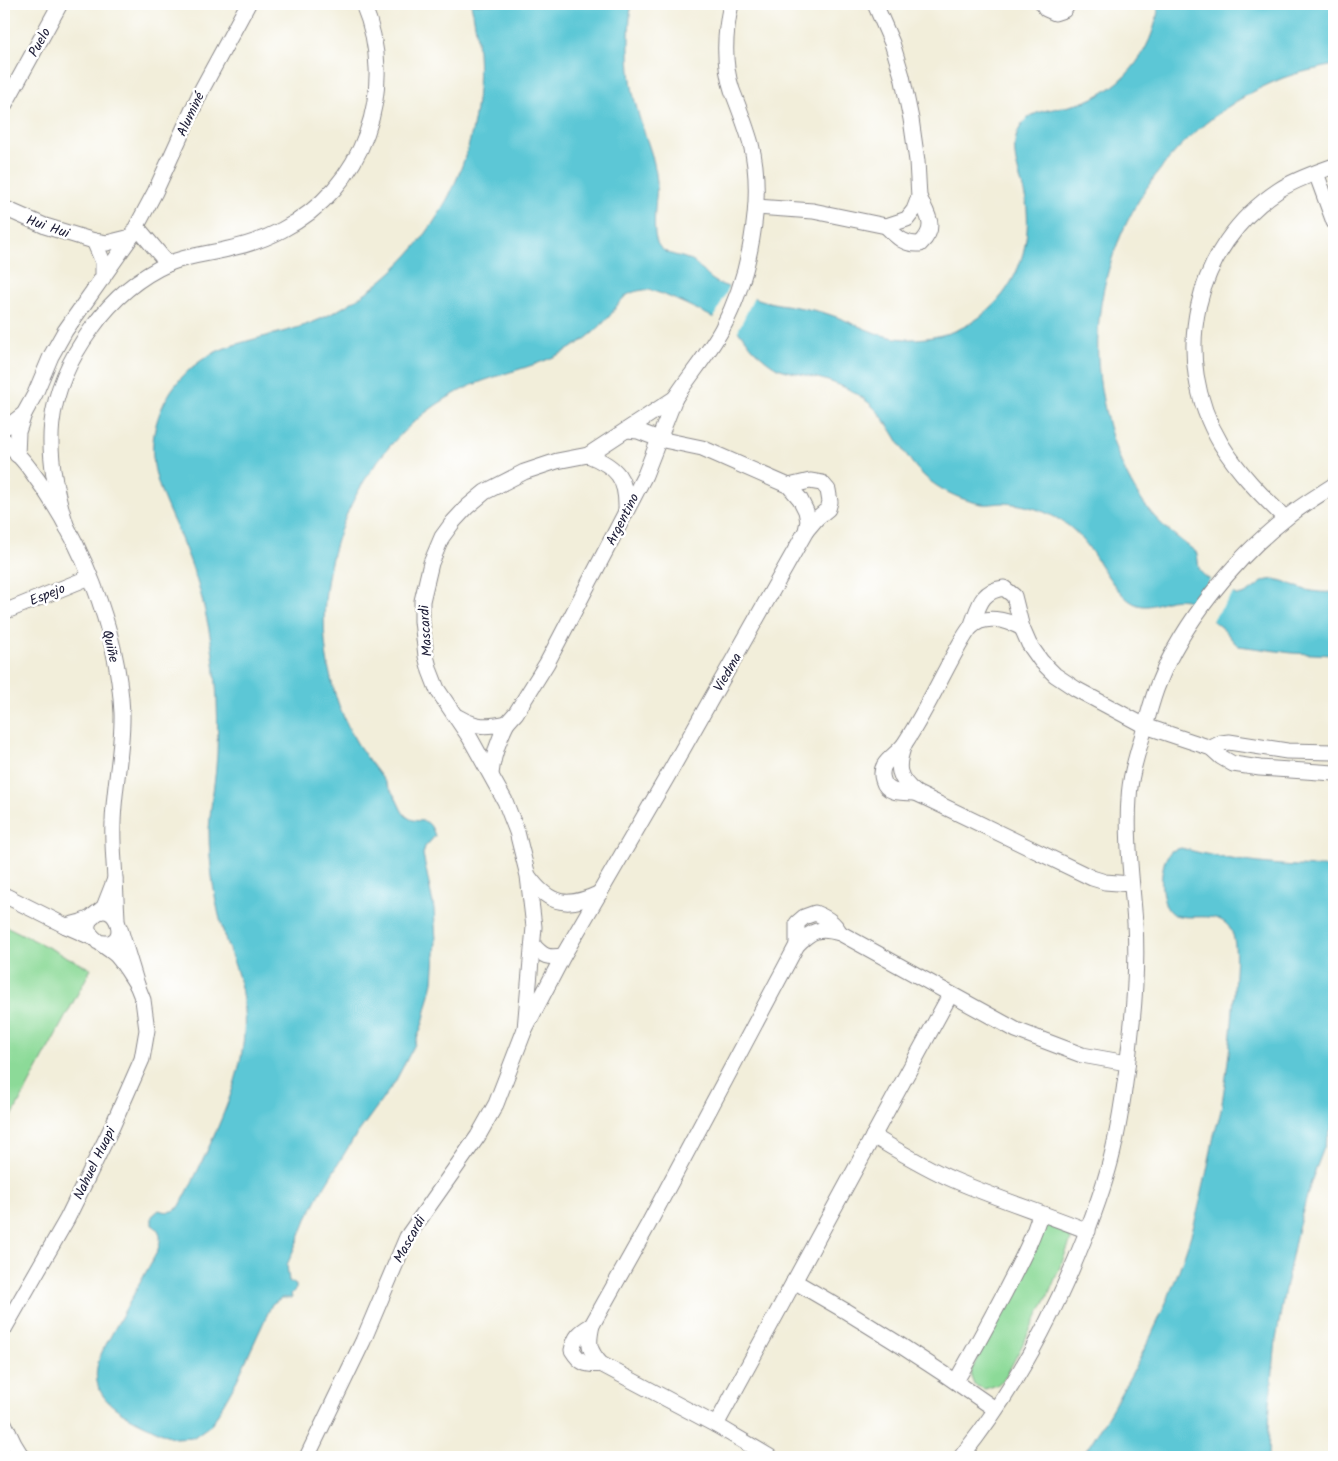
<svg xmlns="http://www.w3.org/2000/svg" width="1338" height="1461" viewBox="0 0 1338 1461" font-family="Kalam,sans-serif">
<rect width="100%" height="100%" fill="#fff"/>
<filter id="ink" filterUnits="userSpaceOnUse"><feTurbulence type="fractalNoise" baseFrequency=".02" numOctaves="2"/><feDisplacementMap in="SourceGraphic" scale="10" xChannelSelector="R" yChannelSelector="G"/><feConvolveMatrix kernelMatrix="1 2 1 2 8 2 1 2 1" color-interpolation-filters="sRGB"/></filter>
<filter id="wash" filterUnits="userSpaceOnUse"><feTurbulence type="fractalNoise" baseFrequency=".0096" numOctaves="4" result="noise"/><feDisplacementMap in="SourceGraphic" scale="20" xChannelSelector="R" yChannelSelector="G"/><feGaussianBlur stdDeviation="1.12" result="paint"/><feColorMatrix in="noise" values="0 0 0 0 0 0 0 0 0 0 0 0 0 0 0 0 0 1.4 0 .05"/><feComposite in="paint" operator="in"/></filter>
<g filter="url(#wash)">
<rect width="100%" height="100%" fill="#f2eeda"/>
<g fill="#8cda98" stroke="#577e6a">
<polygon points="4,925 91,969 4,1131"/>
<polygon points="1051,1224 1068,1231 1071,1240 1048,1296 1005,1378 997,1385 985,1389 974,1385 971,1377 972,1369 1045,1227"/>
</g>
<g fill="#5cc7d6" stroke="#3f7488">
<path d="M471,4H631C628,39 627,74 637,109C643,133 655,156 657,182C657,198 650,234 659,246C667,256 680,255 690,260C700,265 705,275 713,280C718,284 726,286 731,288C747,295 763,302 779,304C796,307 812,309 828,314C854,322 877,338 905,339C935,340 966,331 988,310C1019,283 1032,241 1026,201C1021,175 1005,147 1023,123C1034,109 1054,110 1069,106C1120,95 1153,54 1159,4H1334V65C1317,69 1299,72 1283,78C1153,129 1074,269 1104,405C1112,444 1126,484 1153,515C1165,529 1181,540 1196,552C1199,558 1197,566 1201,572C1207,580 1227,589 1236,595C1248,598 1257,582 1268,580C1281,577 1294,587 1306,590C1316,592 1325,593 1334,592V655L1292,653L1239,646L1235,643L1224,630L1187,600C1180,599 1173,599 1166,601C1156,604 1149,608 1138,605C1117,599 1098,558 1084,541C1078,534 1071,527 1063,522C1045,510 1024,504 1003,503C996,503 989,505 982,504C964,501 944,492 930,481C902,460 895,425 869,403C851,387 828,380 805,375C794,372 780,371 771,364C766,361 760,355 755,351C748,344 744,335 736,330C724,322 656,288 646,290C640,290 631,292 626,296C619,301 614,311 608,318C599,328 588,338 576,345C544,366 505,371 470,386C340,445 283,619 357,743C368,761 383,777 394,795C398,801 400,809 404,814C418,829 427,810 435,836L425,847L423,854L434,909L436,940L433,982L423,1023L415,1044L395,1082L352,1141L318,1197L305,1223L287,1265L289,1281L296,1285V1289L291,1294L292,1298H281L272,1304L237,1380L212,1424L194,1437L175,1438L166,1435C129,1416 78,1401 103,1350L157,1252C161,1241 163,1231 152,1225V1216L159,1210C167,1213 174,1212 180,1206C192,1183 203,1160 214,1136C235,1088 252,1042 241,988C238,971 231,956 226,941C215,906 209,867 209,830C210,805 216,779 217,754C219,705 216,655 204,607C199,585 191,562 182,541C168,506 147,473 154,434C161,392 192,357 234,345C265,335 297,331 327,316C445,257 500,130 471,4Z"/>
<path d="M1181,848C1232,862 1282,867 1334,867V1121L1311,1182L1297,1232L1284,1294L1276,1340L1270,1402L1268,1457H1082C1123,1394 1159,1328 1184,1256C1198,1217 1206,1176 1214,1135C1217,1124 1221,1114 1222,1103C1228,1067 1232,1030 1234,994C1234,977 1239,945 1231,930C1219,909 1194,921 1175,915C1161,911 1160,879 1163,868C1164,861 1167,856 1171,851Z"/>
</g>
<g fill="#f2eeda">
<polygon points="730,285 755,295 737,333 713,320"/>
<polygon points="1212,577 1235,591 1211,622 1190,606"/>
</g>
</g>
<g filter="url(#ink)">
<g fill="none" stroke-linecap="round" stroke-linejoin="round">
<g stroke="#8a888a" stroke-width="17">
<g id="minor">
<polyline points="1043,4 1046,9 1055,13 1064,10 1068,4"/>
<polyline points="4,106 60,4"/>
<polyline points="1316,173 1334,222"/>
<polyline points="756,207 813,211 886,226 907,219 914,210 919,197 917,161 911,119 902,76 892,43 875,4"/>
<polyline points="4,208 45,226 94,241"/>
<path d="M886,226C897,237 904,245 920,244C938,227 928,216 919,197"/>
<polyline points="137,227 168,264"/>
<polyline points="103,278 103,262 94,241 107,243 131,237"/>
<path d="M675,398C690,375 709,353 722,329C749,279 765,200 751,144C746,126 739,108 732,90C723,63 725,31 731,4"/>
<polyline points="4,427 11,424 24,414 35,394 51,356 65,331 131,237 155,192 202,89 248,4"/>
<polyline points="627,430 638,431 659,439 702,448 789,486 800,499 806,511 808,521 806,531"/>
<path d="M4,440C12,449 22,458 29,468C80,535 118,628 122,713C123,749 114,786 113,822C112,841 114,860 115,879"/>
<polyline points="17,455 18,432 24,414"/>
<path d="M588,455C617,467 627,478 626,510"/>
<path d="M1285,518C1262,496 1238,472 1221,444C1169,357 1194,246 1279,190C1296,179 1315,173 1334,166"/>
<path d="M67,528C42,451 43,395 92,328C112,300 138,277 170,263C189,255 208,254 228,249C247,245 265,239 282,230C364,188 399,89 363,4"/>
<polyline points="4,612 90,577"/>
<path d="M971,627C979,607 980,591 1004,588L1014,596L1022,628L1029,644L1041,661L1055,675L1076,689L1145,726L1211,748L1221,757L1233,764L1260,768L1334,773"/>
<path d="M458,717C477,728 486,727 507,723C498,741 493,755 491,774"/>
<polyline points="507,723 516,713 547,663 616,531 645,475 675,398 588,455 557,461 524,472 485,492 467,507 453,522 442,537 431,563 422,601 422,621 426,656 430,671 437,689 470,738 505,801 517,832 528,876 534,927 525,1029 563,956 667,777 806,531 817,518 828,509 830,502 828,490 822,483 810,481 789,486"/>
<path d="M904,745C896,767 897,778 916,793L1092,878L1105,882L1131,884"/>
<polyline points="1211,748 1221,743 1229,742 1287,751 1334,752"/>
<path d="M916,793C904,792 887,795 883,780C877,762 897,756 905,743C926,711 942,675 961,642C964,637 967,632 970,628C984,613 1007,620 1022,628"/>
<path d="M529,877C550,906 569,908 600,893"/>
<polyline points="4,895 66,926"/>
<polyline points="97,913 104,907 115,879 117,919"/>
<polyline points="91,937 66,926 81,922 93,917"/>
<path d="M98,942C135,951 116,894 93,916C75,934 108,946 117,956C125,965 131,976 137,985L120,929"/>
<path d="M533,945C544,957 547,958 563,956"/>
<path d="M797,945V923L804,917L815,913C827,918 834,922 840,933"/>
<path d="M873,1136C900,1152 926,1168 954,1180C998,1199 1043,1213 1088,1231"/>
<path d="M794,1281C863,1320 930,1363 995,1409"/>
<path d="M592,1325C588,1343 588,1350 601,1364L716,1425L770,1457"/>
<polyline points="4,1329 67,1219 112,1127 142,1059 147,1030 143,1000 137,985"/>
<path d="M601,1364C586,1366 580,1363 572,1350C575,1336 580,1332 592,1325L648,1225L797,945C812,930 819,927 840,933L1016,1030L1082,1055L1127,1063"/>
<path d="M956,1381C973,1352 989,1322 1005,1292C1018,1266 1032,1242 1040,1214"/>
<polyline points="4,1423 14,1444 22,1457"/>
<polyline points="716,1425 950,995"/>
<polyline points="307,1457 363,1341 407,1237 478,1136 496,1104 525,1029"/>
<path d="M961,1457C1014,1391 1053,1318 1084,1239C1095,1211 1106,1181 1113,1151C1122,1112 1127,1072 1131,1032C1135,997 1137,959 1135,923C1132,881 1126,840 1129,798C1130,776 1137,755 1143,734C1148,717 1152,698 1159,682C1182,624 1236,557 1285,519C1300,506 1318,496 1334,485"/>
</g>
</g>
<use href="#minor" stroke="#fff" stroke-width="15"/>
</g>
</g>
<g text-anchor="middle" stroke-width="5" stroke-linejoin="round" paint-order="stroke">
<g font-size="14" fill="#22223b" stroke="#fff">
<text transform="translate(39 42) rotate(-61)" y="5">Puelo</text>
<text transform="translate(190 114) rotate(-65)" y="5">Aluminé</text>
<text transform="translate(48 226) rotate(19)" y="5">Hui Hui</text>
<text transform="translate(622 519) rotate(-63)" y="5">Argentino</text>
<text transform="translate(47 594) rotate(-22)" y="5">Espejo</text>
<text transform="translate(425 631) rotate(-94)" y="5">Mascardi</text>
<text transform="translate(111 646) rotate(77)" y="5">Quiñe</text>
<text transform="translate(727 672) rotate(-60)" y="5">Viedma</text>
<text transform="translate(94 1163) rotate(-64)" y="5">Nahuel Huapi</text>
<text transform="translate(409 1239) rotate(-61)" y="5">Mascardi</text>
</g>
</g>
<rect width="1338" height="1461" fill="none" stroke="#fff" stroke-width="20"/>
</svg>
